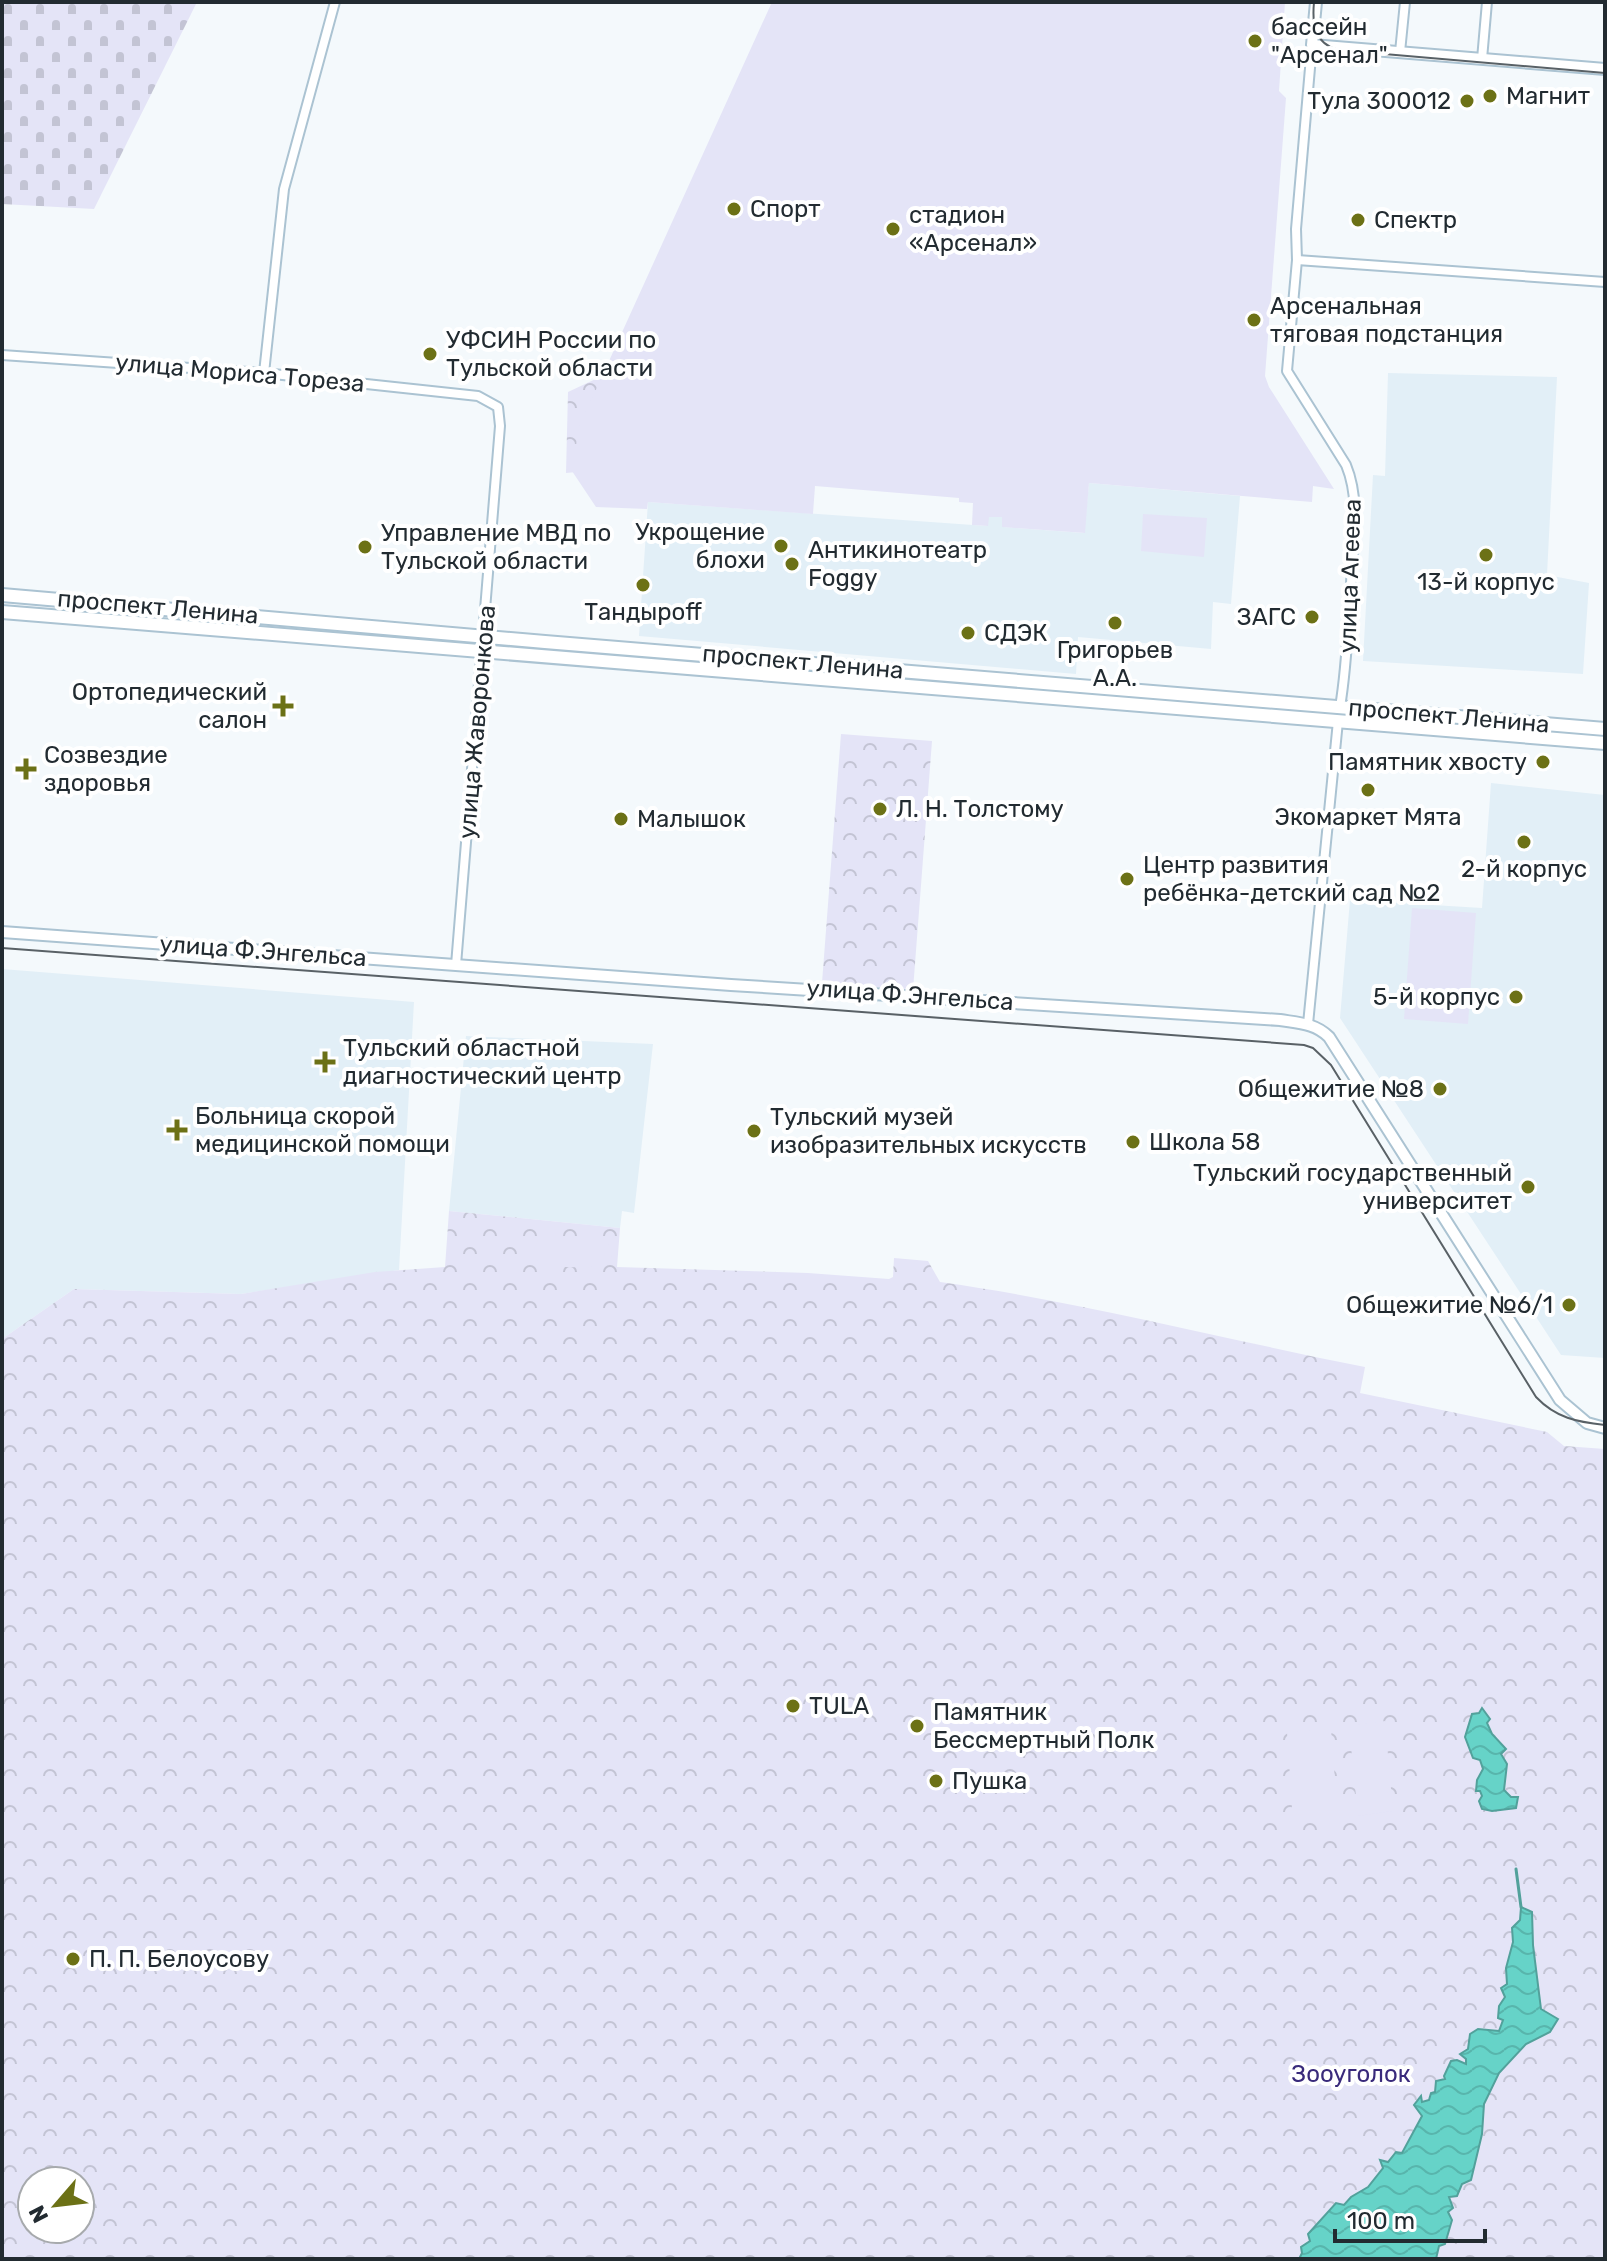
<svg xmlns="http://www.w3.org/2000/svg" width="1607" height="2261" viewBox="0 0 1607 2261" font-family="Rubik,sans-serif">
<defs>
<pattern id="forest-crowns" width="20" height="18" patternUnits="userSpaceOnUse" patternTransform="scale(2)"><rect width="20" height="18" fill="#e4e4f7"/><path d="M2 6a3 3 0 1 1 6 0M12 15a3 3 0 1 1 6 0" fill="none" stroke="#c3c4d4"/></pattern>
<pattern id="cemetery-stones" width="16" height="16" patternUnits="userSpaceOnUse" patternTransform="scale(2)"><rect width="16" height="16" fill="#e4e4f7"/><path d="M2 7V4a2 2 0 0 1 4 0v3zM10 15v-3a2 2 0 0 1 4 0v3z" fill="#c3c4d4"/></pattern>
<pattern id="water-waves" width="16" height="10" patternUnits="userSpaceOnUse" patternTransform="scale(2)"><rect width="16" height="10" fill="#66d3c8"/><path d="M0 5q4-4 8 0t8 0" fill="none" stroke="#58b5ac"/></pattern>
</defs>
<rect width="100%" height="100%" fill="#f4f9fc"/>
<g fill="#e2eff7">
<polygon points="1388,373 1557,377 1547,575 1589,583 1583,674 1363,661 1373,475 1385,476"/>
<polygon points="1089,483 1240,496 1231,604 1213,602 1211,649 1078,637 1076,674 639,636 648,502 987,526 988,516 1003,517 1003,527 1084,533"/>
<polygon points="1491,783 1605,795 1605,1358 1561,1355 1340,1018 1350,900 1482,908"/>
<polygon points="2,969 414,1002 399,1270 241,1294 74,1289 2,1339"/>
<polygon points="466,1036 653,1044 634,1213 622,1211 620,1228 449,1211"/>
</g>
<g fill="url(#forest-crowns)" fill-rule="evenodd">
<polygon points="619,368 597,470 566,473 568,392"/>
<polygon points="841,734 932,741 913,990 822,983"/>
<path d="M449,1211L620,1228L617,1267L808,1273L889,1279L893,1277L894,1258L928,1261L940,1282C1083,1302 1223,1339 1365,1367L1360,1393L1547,1432L1564,1446L1605,1449V2259H2V1339L74,1289L241,1294L375,1272L445,1267ZM32,2181H80V2229H32Z"/>
</g>
<polygon fill="url(#cemetery-stones)" points="2,2 197,2 94,209 2,204"/>
<g fill="#e4e4f7">
<polygon points="772,2 1285,2 1279,91 1286,98 1265,376 1269,387 1334,489 1313,486 1312,502 1089,483 1085,533 1002,527 1002,517 989,517 988,526 972,525 973,503 959,502 959,498 815,486 813,514 648,502 647,509 596,507 572,471 579,427"/>
<polygon points="1143,514 1207,518 1204,557 1141,551"/>
<polygon points="1412,908 1476,913 1468,1024 1404,1019"/>
<path d="M544,1238H604C634,1277 565,1266 546,1266L538,1262L534,1249L538,1240Z"/>
<polygon points="1385,1721 1393,1811 1358,1816 1349,1726"/>
<polygon points="1331,1729 1338,1820 1293,1823 1287,1732"/>
</g>
<g fill="url(#water-waves)" stroke="#52a19b" stroke-width="2">
<polygon points="1482,1708 1490,1719 1487,1723 1492,1734 1506,1749 1501,1754 1507,1764 1504,1790 1511,1797 1518,1797 1516,1808 1492,1811 1482,1809 1479,1801 1482,1796 1480,1791 1476,1791 1477,1780 1483,1769 1480,1760 1473,1758 1465,1737 1472,1714 1479,1713"/>
<polygon points="1521,1907 1532,1912 1533,1945 1541,2009 1558,2019 1550,2032 1526,2044 1499,2073 1484,2104 1482,2134 1471,2180 1462,2184 1457,2196 1449,2197 1453,2208 1448,2212 1452,2220 1445,2244 1439,2246 1436,2259 1299,2259 1302,2253 1301,2247 1310,2241 1308,2234 1336,2203 1344,2205 1351,2197 1368,2187 1383,2168 1380,2160 1388,2162 1396,2152 1402,2153 1422,2116 1414,2105 1421,2096 1422,2102 1429,2100 1431,2093 1435,2092 1436,2081 1445,2079 1444,2076 1451,2061 1457,2060 1466,2064 1466,2059 1460,2054 1468,2049 1470,2034 1478,2029 1499,2031 1503,2020 1498,2018 1499,2006 1505,1997 1501,1988 1507,1984 1506,1968 1513,1942 1512,1928 1520,1920"/>
</g>
<g fill="none" stroke-linecap="round" stroke-linejoin="round">
<polyline stroke="#52a19b" stroke-width="3" points="1516,1869 1521,1907"/>
<g stroke="#abc3d2" stroke-width="12">
<g id="minor">
<path d="M1312,45L1296,229L1297,260L1287,371L1346,465C1361,501 1353,544 1351,583C1348,624 1347,666 1340,707"/>
<polyline points="1400,52 1405,2"/>
<polyline points="1482,59 1487,2"/>
<polyline points="1297,260 1605,282"/>
<polyline points="2,355 264,373 478,396 498,407 500,426 456,965"/>
<polyline points="264,373 284,189 335,2"/>
<polyline points="1308,1024 1338,721"/>
</g>
</g>
<g stroke="#abc3d2" stroke-width="14">
<g id="tertiary">
<polyline points="1316,2 1312,45 1605,69"/>
<path d="M2,932L731,985L1280,1020C1298,1023 1315,1023 1329,1037L1560,1400L1587,1423L1605,1428"/>
</g>
</g>
<g stroke="#abc3d2" stroke-width="16">
<g id="primary">
<polyline points="2,595 545,642 1605,729"/>
<polyline points="2,612 1605,743"/>
</g>
</g>
<use href="#minor" stroke="#fff" stroke-width="8"/>
<use href="#tertiary" stroke="#fff" stroke-width="10"/>
<use href="#primary" stroke="#fff" stroke-width="12"/>
<g stroke="#596166" stroke-width="2">
<path d="M1314,2C1312,24 1314,43 1338,50L1605,73"/>
<path d="M2,948L1304,1045L1313,1048L1331,1065L1536,1397C1556,1418 1577,1422 1605,1425"/>
</g>
</g>
<g fill="#6c7116" stroke="#fff" stroke-width="3">
<circle cx="1255" cy="41" r="8"/>
<circle cx="1490" cy="96" r="8"/>
<circle cx="1467" cy="101" r="8"/>
<circle cx="734" cy="209" r="8"/>
<circle cx="1358" cy="220" r="8"/>
<circle cx="893" cy="229" r="8"/>
<circle cx="1254" cy="320" r="8"/>
<circle cx="430" cy="354" r="8"/>
<circle cx="781" cy="546" r="8"/>
<circle cx="365" cy="547" r="8"/>
<circle cx="1486" cy="555" r="8"/>
<circle cx="792" cy="564" r="8"/>
<circle cx="643" cy="585" r="8"/>
<circle cx="1312" cy="617" r="8"/>
<circle cx="1115" cy="623" r="8"/>
<circle cx="968" cy="633" r="8"/>
<path d="M279 694h8v8h8v8h-8v8h-8v-8h-8v-8h8z"/>
<circle cx="1543" cy="762" r="8"/>
<path d="M22 757h8v8h8v8h-8v8h-8v-8h-8v-8h8z"/>
<circle cx="1368" cy="790" r="8"/>
<circle cx="880" cy="809" r="8"/>
<circle cx="621" cy="819" r="8"/>
<circle cx="1524" cy="842" r="8"/>
<circle cx="1127" cy="879" r="8"/>
<circle cx="1516" cy="997" r="8"/>
<path d="M321 1050h8v8h8v8h-8v8h-8v-8h-8v-8h8z"/>
<circle cx="1440" cy="1089" r="8"/>
<path d="M173 1118h8v8h8v8h-8v8h-8v-8h-8v-8h8z"/>
<circle cx="754" cy="1131" r="8"/>
<circle cx="1133" cy="1142" r="8"/>
<circle cx="1528" cy="1187" r="8"/>
<circle cx="1569" cy="1305" r="8"/>
<circle cx="793" cy="1706" r="8"/>
<circle cx="917" cy="1726" r="8"/>
<circle cx="936" cy="1781" r="8"/>
<circle cx="73" cy="1959" r="8"/>
</g>
<g text-anchor="middle" stroke-width="8" stroke-linejoin="round" paint-order="stroke">
<g font-size="24" fill="#222b31" stroke="#fff" text-anchor="start">
<text x="1271" y="35">бассейн<tspan x="1271" dy="28">"Арсенал"</tspan></text>
<text x="1506" y="104">Магнит</text>
<text x="1451" y="109" text-anchor="end">Тула 300012</text>
<text x="750" y="217">Спорт</text>
<text x="909" y="223">стадион<tspan x="909" dy="28">«Арсенал»</tspan></text>
<text x="1374" y="228">Спектр</text>
<text x="1270" y="314">Арсенальная<tspan x="1270" dy="28">тяговая подстанция</tspan></text>
<text x="446" y="348">УФСИН России по<tspan x="446" dy="28">Тульской области</tspan></text>
<text x="765" y="540" text-anchor="end">Укрощение<tspan x="765" dy="28">блохи</tspan></text>
<text x="381" y="541">Управление МВД по<tspan x="381" dy="28">Тульской области</tspan></text>
<text x="808" y="558">Антикинотеатр<tspan x="808" dy="28">Foggy</tspan></text>
<text x="1486" y="590" text-anchor="middle">13-й корпус</text>
<text x="643" y="620" text-anchor="middle">Тандырoff</text>
<text x="1296" y="625" text-anchor="end">ЗАГС</text>
<text x="984" y="641">СДЭК</text>
<text x="1115" y="658" text-anchor="middle">Григорьев<tspan x="1115" dy="28">А.А.</tspan></text>
<text x="267" y="700" text-anchor="end">Ортопедический<tspan x="267" dy="28">салон</tspan></text>
<text x="44" y="763">Созвездие<tspan x="44" dy="28">здоровья</tspan></text>
<text x="1527" y="770" text-anchor="end">Памятник хвосту</text>
<text x="896" y="817">Л. Н. Толстому</text>
<text x="1368" y="825" text-anchor="middle">Экомаркет Мята</text>
<text x="637" y="827">Малышок</text>
<text x="1143" y="873">Центр развития<tspan x="1143" dy="28">ребёнка-детский сад №2</tspan></text>
<text x="1524" y="877" text-anchor="middle">2-й корпус</text>
<text x="1500" y="1005" text-anchor="end">5-й корпус</text>
<text x="343" y="1056">Тульский областной<tspan x="343" dy="28">диагностический центр</tspan></text>
<text x="1424" y="1097" text-anchor="end">Общежитие №8</text>
<text x="195" y="1124">Больница скорой<tspan x="195" dy="28">медицинской помощи</tspan></text>
<text x="770" y="1125">Тульский музей<tspan x="770" dy="28">изобразительных искусств</tspan></text>
<text x="1149" y="1150">Школа 58</text>
<text x="1512" y="1181" text-anchor="end">Тульский государственный<tspan x="1512" dy="28">университет</tspan></text>
<text x="1553" y="1313" text-anchor="end">Общежитие №6/1</text>
<text x="809" y="1714">TULA</text>
<text x="933" y="1720">Памятник<tspan x="933" dy="28">Бессмертный Полк</tspan></text>
<text x="952" y="1789">Пушка</text>
<text x="89" y="1967">П. П. Белоусову</text>
</g>
<g font-size="24" fill="#222b31" stroke="#fff">
<text transform="translate(240 373) rotate(5)" y="8">улица Мориса Тореза</text>
<text transform="translate(1350 576) rotate(-88)" y="8">улица Агеева</text>
<text transform="translate(158 607) rotate(5)" y="8">проспект Ленина</text>
<text transform="translate(803 662) rotate(5)" y="8">проспект Ленина</text>
<text transform="translate(1449 716) rotate(5)" y="8">проспект Ленина</text>
<text transform="translate(477 722) rotate(-85)" y="8">улица Жаворонкова</text>
<text transform="translate(263 951) rotate(4)" y="8">улица Ф.Энгельса</text>
<text transform="translate(910 995) rotate(4)" y="8">улица Ф.Энгельса</text>
</g>
<g font-size="24" fill="#392a7b" stroke="#fff">
<text x="1351" y="2082">Зооуголок</text>
</g>
</g>
<rect width="1607" height="2261" fill="none" stroke="#222b31" stroke-width="8"/>
<g transform="translate(56 2205) rotate(242)"><circle r="38" fill="#ffffff" stroke="#a7aaad" stroke-width="2"/>
<path d="M0-6L14 30L0 20L-14 30Z" fill="#6c7116"/>
<text y="-12" font-size="22" font-weight="bold" text-anchor="middle" fill="#222b31">N</text>
</g>
<path d="M1335 2229v12h150v-12" fill="none" stroke="#222b31" stroke-width="4"/>
<text x="1347" y="2229" font-size="24" fill="#222b31" stroke="#ffffff" stroke-width="6" paint-order="stroke">100 m</text>
</svg>
